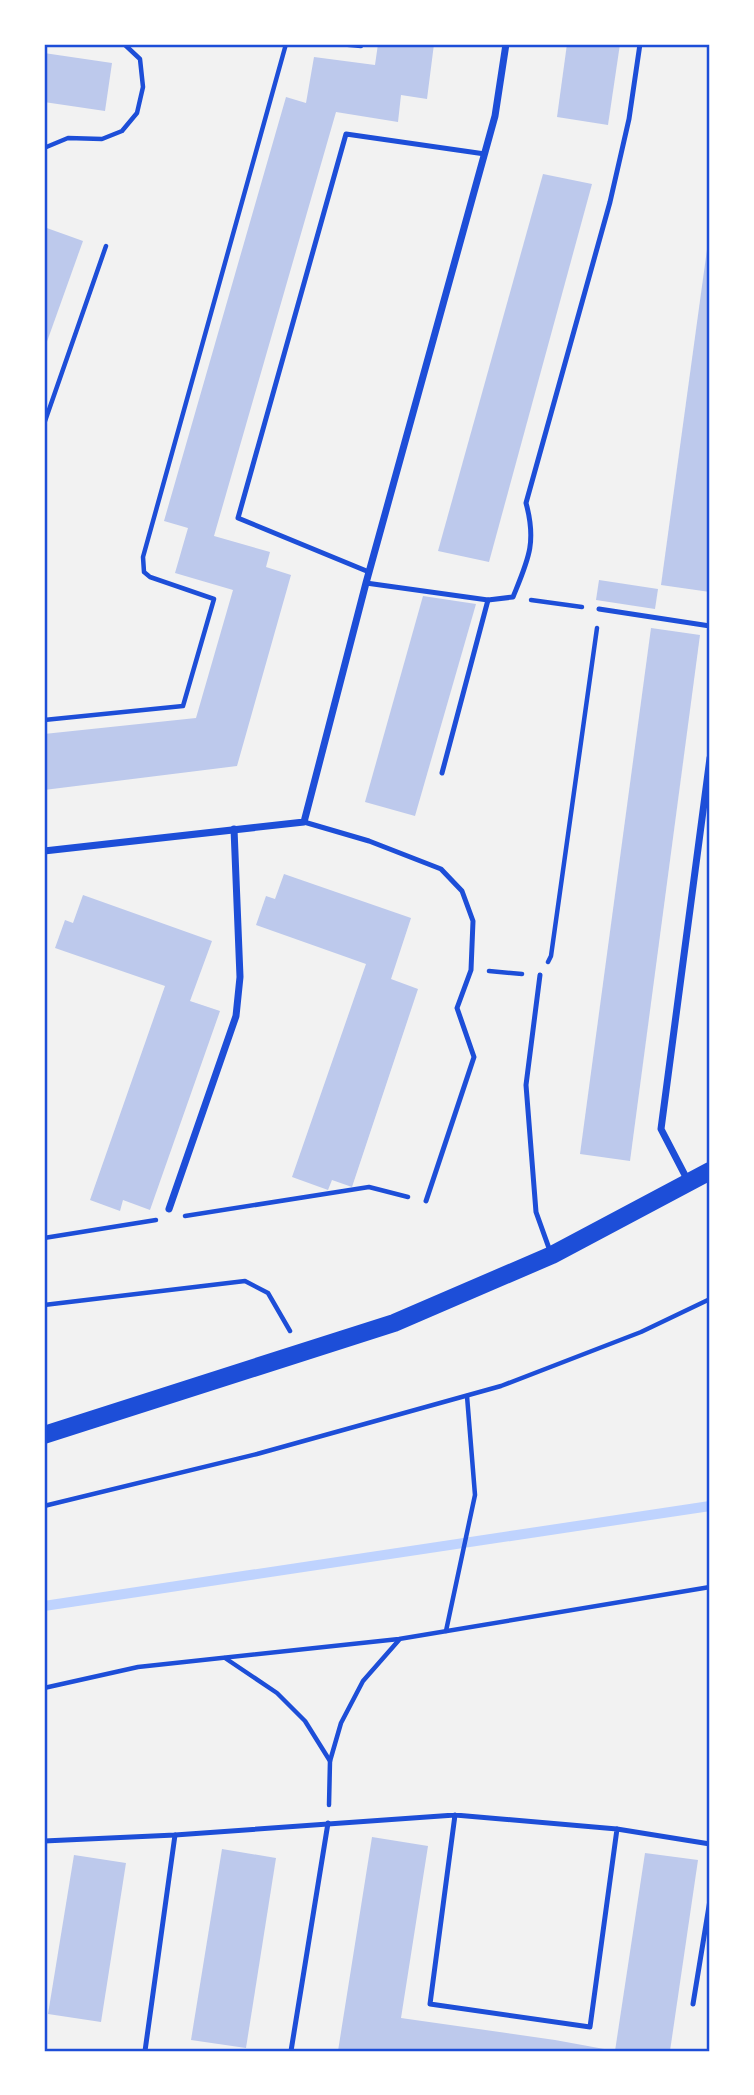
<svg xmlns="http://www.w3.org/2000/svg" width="754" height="2095" viewBox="0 0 754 2095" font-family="Jost,sans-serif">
<rect width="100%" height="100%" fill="#f2f2f2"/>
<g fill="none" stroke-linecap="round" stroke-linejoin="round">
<polyline stroke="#bfd3fe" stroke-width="10" points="44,1606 710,1506"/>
</g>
<g fill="#bdc9ec">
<polygon points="378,44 434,44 427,99 401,95 398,122 336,112 214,536 270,552 266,567 291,575 237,766 44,790 44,734 196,718 233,590 175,573 188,528 164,521 286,97 306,103 314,57 375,65"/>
<polygon points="567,44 620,44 608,125 557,117"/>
<polygon points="44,53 112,63 105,111 44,102"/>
<polygon points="543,174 592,184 489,562 438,551"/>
<polygon points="44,227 83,241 44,350"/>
<polygon points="709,235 710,235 710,592 661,585"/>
<polygon points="599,580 658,589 655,609 596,600"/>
<polygon points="423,596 476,604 415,816 365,802"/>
<polygon points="651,628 700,635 630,1161 580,1154"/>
<polygon points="284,874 411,918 391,979 418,989 352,1187 332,1180 328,1190 292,1177 366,964 256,925 266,896 275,899"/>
<polygon points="83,895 212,941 190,1001 220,1011 150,1210 123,1200 120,1211 90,1200 165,986 55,948 65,920 73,923"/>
<polygon points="372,1837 428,1846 401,2018 555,2040 615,2051 338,2051"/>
<polygon points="222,1849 276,1858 246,2048 191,2040"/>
<polygon points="645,1853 698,1860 670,2051 615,2051"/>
<polygon points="74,1855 126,1863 101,2022 48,2014"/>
</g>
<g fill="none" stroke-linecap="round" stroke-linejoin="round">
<g stroke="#1d4ed8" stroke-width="4.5">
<polyline points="339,44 361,46 361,44"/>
<polyline points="44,148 68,138 102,139 122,131 137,113 143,87 140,59 124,44"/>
<polyline points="44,424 106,246"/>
<polyline points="531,600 582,607"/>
<polyline points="44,720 183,706 214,599 150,577 144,572 143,557 286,44"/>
<polyline points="548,962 551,956 597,628"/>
<polyline points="489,971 522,974"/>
<polyline points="185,1216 369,1187 408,1197"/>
<polyline points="44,1238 156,1220"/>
<polyline points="44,1305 245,1281 268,1293 290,1331"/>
<polyline points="44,1506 257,1454 501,1386 641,1332 710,1299"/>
<polyline points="446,1631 475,1495 467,1396"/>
<polyline points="225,1658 277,1693 305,1721 330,1761 329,1805"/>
<polyline points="44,1688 138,1667 399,1639 710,1587"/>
<polyline points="330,1761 341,1723 363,1681 399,1640"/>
</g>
<g stroke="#1d4ed8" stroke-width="5">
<polyline points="369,572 238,518 346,134 485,154"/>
<path d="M366,583L488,600L513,597C528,560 537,543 526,503L610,202L629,119L640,44"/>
<polyline points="599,609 710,626"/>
<polyline points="442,773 488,600"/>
<polyline points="304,822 369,841 441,869 462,891 473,921 471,970 457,1008 474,1057 426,1201"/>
<polyline points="540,975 526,1085 536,1212 550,1251"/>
<polyline points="617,1829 710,1844"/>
<polyline points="44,1841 175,1835 455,1815 617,1829 590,2027 430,2004 455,1815"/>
<polyline points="693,2004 710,1900"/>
<polyline points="145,2051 175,1835"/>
<polyline points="291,2051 328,1823"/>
</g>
<g stroke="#1d4ed8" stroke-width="7">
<polyline points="44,851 304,822 366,583 495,116 506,44"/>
<polyline points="688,1181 661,1129 710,758"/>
<polyline points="169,1209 236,1016 240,977 234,829"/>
</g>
<polyline stroke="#1d4ed8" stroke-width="18" points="44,1435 394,1323 552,1255 710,1171"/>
</g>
<rect width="754" height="2095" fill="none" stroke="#ffffff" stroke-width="91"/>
<rect x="46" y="46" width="662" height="2004" fill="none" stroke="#1d4ed8" stroke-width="2.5"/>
</svg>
